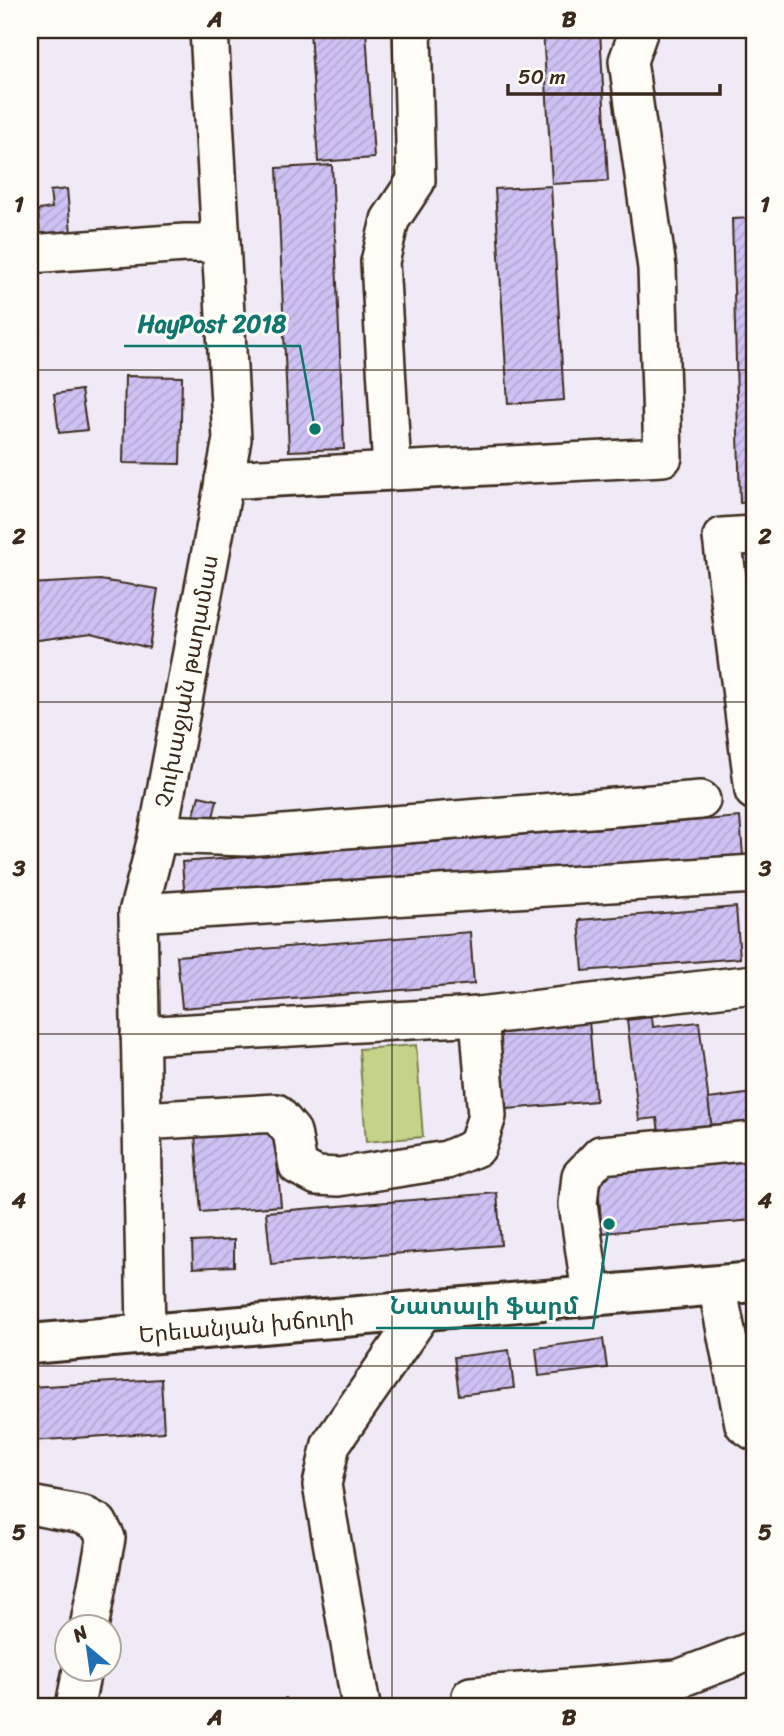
<svg xmlns="http://www.w3.org/2000/svg" width="784" height="1736" viewBox="0 0 784 1736" font-family="Sriracha,'Noto Sans Armenian',sans-serif">
<defs>
<pattern id="building-hatch" width="6" height="6" patternUnits="userSpaceOnUse" patternTransform="scale(1.75)"><rect width="6" height="6" fill="#cec1f3"/><path d="M-1 1l2-2M0 6l6-6M5 7l2-2" fill="none" stroke="#b2a6d0"/></pattern>
</defs>
<rect width="100%" height="100%" fill="#efeaf6"/>
<filter id="ink" filterUnits="userSpaceOnUse"><feTurbulence type="fractalNoise" baseFrequency=".0143" numOctaves="2"/><feDisplacementMap in="SourceGraphic" scale="14" xChannelSelector="R" yChannelSelector="G"/><feConvolveMatrix kernelMatrix="1 2 1 2 8 2 1 2 1" color-interpolation-filters="sRGB"/></filter>
<g filter="url(#ink)">
<polygon fill="#c3d488" stroke="#7f7f53" stroke-width="2" points="416,1045 423,1137 366,1142 359,1049"/>
<g fill="url(#building-hatch)" stroke="#3b2a1e" stroke-width="2">
<polygon points="310,30 366,30 374,158 318,162"/>
<polygon points="459,30 491,30 491,31 459,34"/>
<polygon points="543,30 600,30 608,181 552,184"/>
<polygon points="332,165 344,449 289,451 277,168"/>
<polygon points="551,186 564,400 508,404 495,189"/>
<polygon points="67,189 71,233 40,236 38,210 52,208 50,191"/>
<polygon points="754,218 754,502 740,503 732,219"/>
<polygon points="30,291 34,291 39,330 30,331"/>
<polygon points="125,376 182,377 180,464 123,463"/>
<polygon points="81,390 87,430 59,433 54,394"/>
<polygon points="754,544 754,596 740,598 734,547"/>
<polygon points="100,580 158,589 149,648 92,633 30,641 30,584"/>
<polygon points="199,796 217,800 210,830 191,825"/>
<polygon points="740,817 743,856 185,901 182,862"/>
<polygon points="736,907 740,958 583,971 579,920"/>
<polygon points="470,932 474,984 182,1008 177,956"/>
<polygon points="652,1017 653,1027 699,1022 713,1137 661,1146 657,1118 639,1120 627,1020"/>
<polygon points="589,1021 596,1101 497,1110 489,1030"/>
<polygon points="754,1093 754,1131 713,1137 708,1099"/>
<polygon points="274,1128 281,1206 201,1212 195,1134"/>
<polygon points="754,1160 754,1220 602,1233 597,1173"/>
<polygon points="497,1193 501,1245 271,1264 266,1212"/>
<polygon points="234,1240 234,1266 193,1268 192,1242"/>
<polygon points="603,1339 607,1368 539,1376 536,1348"/>
<polygon points="509,1350 514,1388 459,1395 454,1357"/>
<polygon points="161,1379 164,1432 30,1441 30,1387"/>
<polygon points="286,1698 292,1706 272,1706"/>
</g>
<g fill="none" stroke-linecap="round" stroke-linejoin="round">
<g stroke="#3b2a1e" stroke-width="42">
<g id="minor">
<polyline points="30,254 185,243 221,243"/>
<polyline points="392,471 380,262 390,220 416,181 412,30"/>
<polyline points="224,480 663,457 657,268 628,61 639,30"/>
<polyline points="754,535 722,537 754,791"/>
<polyline points="158,834 247,837 701,800"/>
<polyline points="138,913 754,874"/>
<polyline points="140,1036 479,1016 754,984"/>
<polyline points="142,1121 276,1113 292,1132 298,1166 317,1176 339,1177 447,1160 477,1147 487,1116 479,1016"/>
<polyline points="717,1285 744,1424 754,1431"/>
<polyline points="591,1293 578,1204 581,1176 601,1155 754,1141"/>
<path id="s1" d="M146,1332L138,913L158,834L232,439L209,30"/>
<polyline points="30,1505 83,1515 98,1523 106,1538 89,1628"/>
<polyline points="471,1696 678,1679 754,1650"/>
<polyline points="75,1706 82,1670"/>
<polyline points="361,1706 322,1485 331,1444 424,1310"/>
</g>
</g>
<g stroke="#3b2a1e" stroke-width="44">
<g id="highway">
<path id="s2" d="M30,1344L754,1282"/>
</g>
</g>
<use href="#minor" stroke="#fdfcf7" stroke-width="37"/>
<use href="#highway" stroke="#fdfcf7" stroke-width="38"/>
</g>
</g>
<path fill="none" stroke="#3b2a1e" stroke-width="2" stroke-opacity="0.55" d="M392,30V1706M30,370H754M30,702H754M30,1034H754M30,1366H754"/>
<g text-anchor="middle" stroke-width="6" stroke-linejoin="round" paint-order="stroke">
<g font-size="23" fill="#3b2a1e" stroke="#fdfcf7">
<text dy="8" stroke="none"><textPath href="#s1" startOffset="656">Չուխաջյան թաղամաս</textPath></text>
<text dy="8" stroke="none"><textPath href="#s2" startOffset="217">Երեւանյան խճուղի</textPath></text>
</g>
</g>
<path fill="none" stroke="#0f766e" stroke-width="2.5" d="M315 429L300 346H124M609 1224L593 1328H376"/>
<g fill="#0f766e" stroke="#fdfcf7" stroke-width="2.5">
<circle cx="315" cy="429" r="7"/>
<circle cx="609" cy="1224" r="7"/>
</g>
<g font-size="24" text-anchor="middle" font-weight="bold" fill="#0f766e" stroke="#fdfcf7" stroke-width="6" stroke-linejoin="round" paint-order="stroke">
<text x="212" y="332">HayPost 2018</text>
<text x="484" y="1314">Նատալի ֆարմ</text>
</g>
<rect width="784" height="1736" fill="none" stroke="#fdfcf7" stroke-width="77"/>
<g transform="translate(88 1648) rotate(331)"><circle r="33" fill="#fdfcf7" stroke="#afa8a0" stroke-width="2"/>
<path d="M0-5L12 26L0 18L-12 26Z" fill="#1f6fb2"/>
<text y="-10" font-size="19" font-weight="bold" text-anchor="middle" fill="#3b2a1e">N</text>
</g>
<path d="M508 84v10h212v-10" fill="none" stroke="#3b2a1e" stroke-width="3.5"/>
<text x="518" y="84" font-size="21" fill="#3b2a1e" stroke="#fdfcf7" stroke-width="5" paint-order="stroke">50 m</text>
<rect x="38" y="38" width="708" height="1660" fill="none" stroke="#3b2a1e" stroke-width="2.5"/>
<g font-size="23" text-anchor="middle" font-weight="bold" fill="#3b2a1e">
<text x="215" y="27">A</text>
<text x="569" y="27">B</text>
<text x="19" y="212">1</text>
<text x="765" y="212">1</text>
<text x="19" y="544">2</text>
<text x="765" y="544">2</text>
<text x="19" y="876">3</text>
<text x="765" y="876">3</text>
<text x="19" y="1208">4</text>
<text x="765" y="1208">4</text>
<text x="19" y="1540">5</text>
<text x="765" y="1540">5</text>
<text x="215" y="1725">A</text>
<text x="569" y="1725">B</text>
</g>
</svg>
